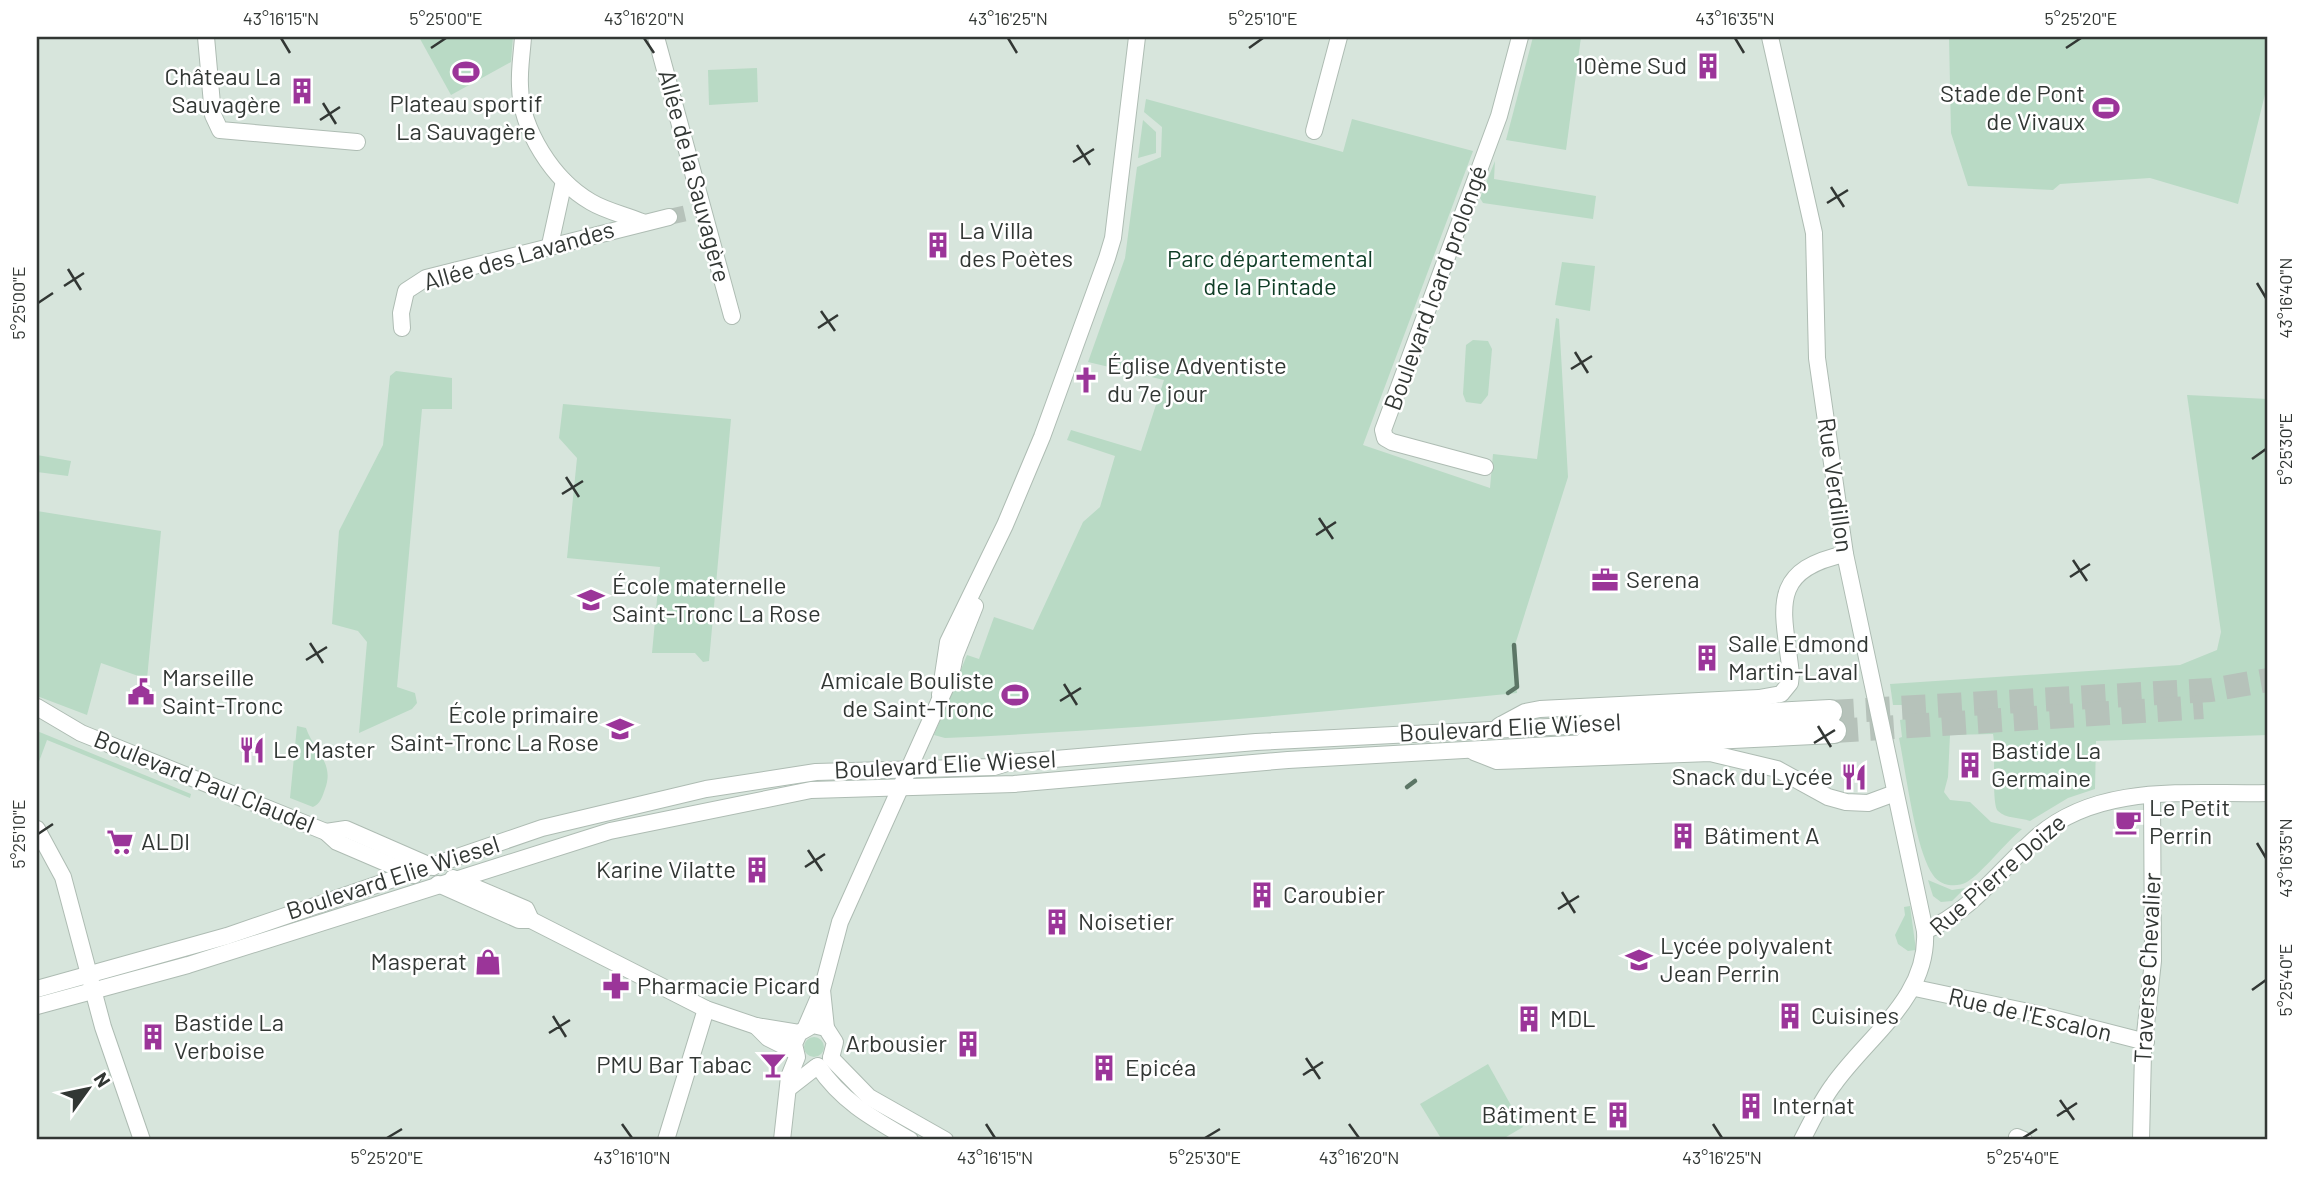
<svg xmlns="http://www.w3.org/2000/svg" width="2305" height="1177" viewBox="0 0 2305 1177" font-family="Barlow,sans-serif">
<rect width="100%" height="100%" fill="#d7e5dc"/>
<g fill="#b9dac5">
<polygon points="419,37 513,37 511,62 451,95"/>
<polygon points="1533,37 1581,37 1566,150 1506,140"/>
<polygon points="1949,37 2268,37 2268,82 2238,204 2150,178 2060,184 2053,190 1968,186 1951,133"/>
<polygon points="757,68 758,102 709,105 708,70"/>
<path d="M1146,99L1343,152L1352,119L1473,151L1363,445L1490,488L1493,454L1537,459L1556,318L1559,319L1568,477L1514,648L1517,693C1327,712 1136,730 945,738L934,735L967,655L979,659L994,617L1033,630L1083,522L1100,507L1115,456L1067,440L1071,430L1141,451L1164,380L1088,362L1125,258L1137,167L1161,157L1162,127L1144,112Z"/>
<polygon points="1143,120 1156,132 1156,153 1138,158"/>
<polygon points="1495,161 1494,179 1596,196 1593,219 1483,203 1480,198"/>
<polygon points="1562,262 1595,266 1590,311 1555,305"/>
<polygon points="1473,340 1488,341 1492,349 1488,395 1481,404 1466,402 1463,394 1466,345"/>
<polygon points="396,371 452,378 452,409 422,409 397,687 415,693 417,703 412,709 359,733 367,642 358,631 332,624 339,531 383,445 390,376"/>
<path d="M2187,395L2268,399V735L2096,741L2095,789L2068,798L2030,821C2020,817 2006,819 1998,811C1991,804 1996,748 1993,734L1950,735L1948,777L1944,792L1950,800L1970,802L1991,822L2022,829C2006,842 1982,873 1967,882C1956,888 1940,886 1933,875C1915,849 1906,772 1899,738L1902,737L1900,720L1905,719L1902,705H1893L1890,684L2180,665L2217,650L2221,632Z"/>
<polygon points="563,404 731,419 709,661 703,662 695,653 652,653 660,567 567,558 577,458 559,438"/>
<polygon points="37,455 71,461 68,476 37,472"/>
<polygon points="37,511 161,531 147,679 101,663 87,715 37,696"/>
<path d="M297,726L306,728C314,751 335,763 325,789C322,797 321,803 313,807L290,798Z"/>
<polygon points="37,731 191,794 190,798 47,740 37,767"/>
<polygon points="1928,880 1952,890 1965,888 1952,901 1941,902 1933,896"/>
<polygon points="1910,906 1916,950 1908,951 1898,944 1895,935 1905,915 1904,907"/>
<circle cx="814" cy="1047" r="10"/>
<polygon points="1488,1064 1523,1127 1501,1140 1442,1140 1420,1104"/>
</g>
<g fill="none" stroke-linecap="round" stroke-linejoin="round">
<g stroke="#5c7666" stroke-width="4.5">
<polyline points="1508,693 1517,687 1514,645"/>
<polyline points="1407,787 1415,781"/>
</g>
<polyline stroke="#b6c2ba" stroke-width="16" stroke-dasharray="16 8" stroke-linecap="butt" points="669,217 687,213"/>
<g stroke="#b6c2ba" stroke-width="24" stroke-dasharray="24 12" stroke-linecap="butt">
<polyline points="1830,712 2211,690 2268,680"/>
<polyline points="1834,731 2203,707"/>
</g>
<g stroke="#aebcb3" stroke-width="18">
<g id="minor">
<polyline points="206,37 213,115 220,130 357,142"/>
<path d="M523,37C522,53 519,70 520,86C521,130 553,180 591,202C606,211 625,215 642,222"/>
<polyline points="656,37 732,316"/>
<path d="M1770,37L1814,233L1817,358L1845,554L1925,931C1929,997 1869,1035 1834,1084C1821,1101 1812,1121 1802,1140"/>
<polyline points="1314,131 1339,37"/>
<polyline points="550,245 564,181"/>
<polyline points="402,328 401,313 406,291 426,278 669,217"/>
<polyline points="1485,467 1392,442 1385,438 1383,430 1499,116 1520,37"/>
<polyline points="940,695 948,642 1005,525 1042,437 1107,258 1113,238 1137,37"/>
<polyline points="37,707 81,733 326,832 337,842 414,875"/>
<path d="M1499,726L1525,712L1540,709L1759,698L1781,694L1790,683L1791,674C1784,611 1766,571 1845,554"/>
<polyline points="1474,752 1497,761 1710,753 1777,769 1828,797 1846,802 1868,803 1895,793"/>
<polyline points="37,829 63,877 103,1027 142,1140"/>
<polyline points="326,832 346,829 433,867"/>
<polyline points="453,878 526,909 531,920"/>
<polyline points="438,884 519,920 531,920 706,1009 756,1026 799,1033"/>
<path d="M1925,931C1972,911 2000,869 2038,836C2101,782 2191,795 2268,793"/>
<polyline points="1915,988 2033,1013 2146,1042"/>
<polyline points="37,989 227,936 542,828 706,789 816,772 994,767 1007,763 1256,742 1589,725"/>
<polyline points="822,990 826,1028"/>
<polyline points="37,1006 188,965 610,831 811,790 1014,784 1288,760 1587,743"/>
<polyline points="756,1026 768,1038 794,1051"/>
<polyline points="806,1027 822,990 840,922 951,675 955,656 975,606"/>
<polyline points="831,1058 869,1097 945,1140"/>
<path d="M818,1066C842,1102 874,1119 910,1140"/>
<polyline points="789,1088 816,1067"/>
<polyline points="2017,1137 2024,1140"/>
<polyline points="666,1140 706,1009"/>
<polyline points="782,1140 789,1077 797,1057 794,1044 799,1033 813,1025 826,1028 835,1042 831,1058"/>
<polyline points="2141,1140 2143,1052 2153,961 2152,796"/>
</g>
</g>
<g stroke="#aebcb3" stroke-width="26">
<g id="highway">
<polyline points="1589,725 1830,712"/>
<polyline points="1587,743 1834,731"/>
</g>
</g>
<use href="#minor" stroke="#fff" stroke-width="16"/>
<use href="#highway" stroke="#fff" stroke-width="24"/>
</g>
<path fill="none" stroke="#323734" stroke-width="2.5" d="M281,38L290,53M644,38L654,53M1008,38L1017,53M1735,38L1744,53M431,48L446,38M1249,48L1263,38M2066,48L2081,38M323,103L336,124M320,120L340,107M1077,145L1090,165M1073,162L1094,149M1831,187L1844,207M1827,203L1848,190M68,269L81,290M2257,283L2266,298M64,286L84,273M38,303L53,293M821,311L835,331M818,328L838,315M1575,352L1588,373M1571,369L1592,356M2252,459L2266,449M566,477L579,497M562,494L583,481M1319,518L1333,539M1316,535L1336,522M2073,560L2087,581M2070,577L2090,564M310,643L323,663M306,660L327,647M1064,684L1077,705M1060,701L1081,688M1818,726L1831,747M1814,743L1835,730M38,834L53,824M2257,843L2266,858M808,850L822,871M805,867L825,854M1562,892L1575,913M1558,909L1579,896M2252,990L2266,980M553,1016L566,1037M549,1033L570,1020M1306,1058L1320,1079M1303,1075L1323,1062M2060,1100L2074,1120M2057,1116L2077,1103M622,1124L632,1138M986,1124L995,1138M1349,1124L1359,1138M1713,1124L1722,1138M387,1138L402,1129M1205,1138L1220,1129M2023,1138L2037,1129"/>
<defs>
<g id="building-bare" transform="scale(2.1)"><path d="M-4-6H4V6H1V3H-1V6H-4ZM-2.5-4.3h1.7v1.8h-1.7ZM.8-4.3h1.7v1.8H.8ZM-2.5-1h1.7V.8h-1.7ZM.8-1h1.7V.8H.8Z" fill="#9b3599" stroke="#fff" stroke-width="2.5" paint-order="stroke"/></g>
<g id="stadium-bare" transform="scale(2.1)"><path d="M0-5a6.5 5 0 1 0 0 10a6.5 5 0 1 0 0-10ZM-3.5-1.8h7v3.6h-7Z" fill="#9b3599" stroke="#fff" stroke-width="2.5" paint-order="stroke"/></g>
<g id="church-bare" transform="scale(2.1)"><path d="M-1.2-6h2.4v3.5h3.3v2.4h-3.3V6h-2.4V-.1h-3.3v-2.4h3.3Z" fill="#9b3599" stroke="#fff" stroke-width="2.5" paint-order="stroke"/></g>
<g id="office-bare" transform="scale(2.1)"><path d="M-6-3h4V-5.5h4V-3h4V5H-6ZM-1-4.5V-3h2v-1.5ZM-6 0V1H6V0Z" fill="#9b3599" stroke="#fff" stroke-width="2.5" paint-order="stroke"/></g>
<g id="school-bare" transform="scale(2.1)"><path d="M0-5L7-2L0 1L-7-2ZM-4 1L0 2.5L4 1V4Q0 6-4 4Z" fill="#9b3599" stroke="#fff" stroke-width="2.5" paint-order="stroke"/></g>
<g id="civic-bare" transform="scale(2.1)"><path d="M-.6-6.5H3V-4.5H.6V-3L4-1V1h2V6H-6V1h2V-1L-.6-3ZM-1.2 2.5V6h2.4V2.5Z" fill="#9b3599" stroke="#fff" stroke-width="2.5" paint-order="stroke"/></g>
<g id="restaurant-bare" transform="scale(2.1)"><path d="M-5-6h1v4h1v-4h1v4h1v-4h1v5L-1.5 .5V6h-2V.5L-5-1ZM5-6V6H3V1.5H1.5Q1.5-4 5-6Z" fill="#9b3599" stroke="#fff" stroke-width="2.5" paint-order="stroke"/></g>
<g id="cafe-bare" transform="scale(2.1)"><path d="M-5.5-4.5H6V0H3Q3 3.5 0 3.5H-2.5Q-5.5 3.5-5.5 0ZM3-3.2v2h1.7v-2ZM-6 4.5H4V6H-6Z" fill="#9b3599" stroke="#fff" stroke-width="2.5" paint-order="stroke"/></g>
<g id="supermarket-bare" transform="scale(2.1)"><path d="M-6-5.5h2.5l.6 2H6L4.5 2H-2.5L-4.4-4H-6ZM-1.5 3.2a1.3 1.3 0 1 0 .1 0ZM3 3.2a1.3 1.3 0 1 0 .1 0Z" fill="#9b3599" stroke="#fff" stroke-width="2.5" paint-order="stroke"/></g>
<g id="shop-bare" transform="scale(2.1)"><path d="M-5-2.5h2.3a2.7 3.5 0 0 1 5.4 0H5L5.5 6h-11ZM-1.5-2.5h3a1.5 2.3 0 0 0-3 0Z" fill="#9b3599" stroke="#fff" stroke-width="2.5" paint-order="stroke"/></g>
<g id="pharmacy-bare" transform="scale(2.1)"><path d="M-2-6h4v4h4v4h-4v4h-4v-4h-4v-4h4Z" fill="#9b3599" stroke="#fff" stroke-width="2.5" paint-order="stroke"/></g>
<g id="bar-bare" transform="scale(2.1)"><path d="M-6-5H6L.8 .8V4.5H3.5V6h-7V4.5H-.8V.8Z" fill="#9b3599" stroke="#fff" stroke-width="2.5" paint-order="stroke"/></g>
</defs>
<g fill-rule="evenodd">
<use href="#building-bare" x="1708" y="66"/>
<use href="#stadium-bare" x="466" y="72"/>
<use href="#building-bare" x="302" y="91"/>
<use href="#stadium-bare" x="2106" y="108"/>
<use href="#building-bare" x="938" y="245"/>
<use href="#church-bare" x="1086" y="380"/>
<use href="#office-bare" x="1605" y="580"/>
<use href="#school-bare" x="591" y="600"/>
<use href="#building-bare" x="1707" y="658"/>
<use href="#civic-bare" x="141" y="692"/>
<use href="#stadium-bare" x="1015" y="695"/>
<use href="#school-bare" x="620" y="729"/>
<use href="#restaurant-bare" x="252" y="750"/>
<use href="#building-bare" x="1970" y="765"/>
<use href="#restaurant-bare" x="1854" y="777"/>
<use href="#cafe-bare" x="2128" y="822"/>
<use href="#building-bare" x="1683" y="836"/>
<use href="#supermarket-bare" x="120" y="842"/>
<use href="#building-bare" x="757" y="870"/>
<use href="#building-bare" x="1262" y="895"/>
<use href="#building-bare" x="1057" y="922"/>
<use href="#school-bare" x="1639" y="960"/>
<use href="#shop-bare" x="488" y="962"/>
<use href="#pharmacy-bare" x="616" y="986"/>
<use href="#building-bare" x="1790" y="1016"/>
<use href="#building-bare" x="1529" y="1019"/>
<use href="#building-bare" x="153" y="1037"/>
<use href="#building-bare" x="968" y="1044"/>
<use href="#bar-bare" x="773" y="1065"/>
<use href="#building-bare" x="1104" y="1068"/>
<use href="#building-bare" x="1751" y="1106"/>
<use href="#building-bare" x="1618" y="1115"/>
</g>
<g text-anchor="middle" stroke-width="5" stroke-linejoin="round" paint-order="stroke">
<g font-size="24" fill="#323734" stroke="#fff" text-anchor="start">
<text x="1687" y="74" text-anchor="end">10ème Sud</text>
<text x="281" y="85" text-anchor="end">Château La<tspan x="281" dy="28">Sauvagère</tspan></text>
<text x="2085" y="102" text-anchor="end">Stade de Pont<tspan x="2085" dy="28">de Vivaux</tspan></text>
<text x="466" y="112" text-anchor="middle">Plateau sportif<tspan x="466" dy="28">La Sauvagère</tspan></text>
<text x="959" y="239">La Villa<tspan x="959" dy="28">des Poètes</tspan></text>
<text x="1107" y="374">Église Adventiste<tspan x="1107" dy="28">du 7e jour</tspan></text>
<text x="1626" y="588">Serena</text>
<text x="612" y="594">École maternelle<tspan x="612" dy="28">Saint-Tronc La Rose</tspan></text>
<text x="1728" y="652">Salle Edmond<tspan x="1728" dy="28">Martin-Laval</tspan></text>
<text x="162" y="686">Marseille<tspan x="162" dy="28">Saint-Tronc</tspan></text>
<text x="994" y="689" text-anchor="end">Amicale Bouliste<tspan x="994" dy="28">de Saint-Tronc</tspan></text>
<text x="599" y="723" text-anchor="end">École primaire<tspan x="599" dy="28">Saint-Tronc La Rose</tspan></text>
<text x="273" y="758">Le Master</text>
<text x="1991" y="759">Bastide La<tspan x="1991" dy="28">Germaine</tspan></text>
<text x="1833" y="785" text-anchor="end">Snack du Lycée</text>
<text x="2149" y="816">Le Petit<tspan x="2149" dy="28">Perrin</tspan></text>
<text x="1704" y="844">Bâtiment A</text>
<text x="141" y="850">ALDI</text>
<text x="736" y="878" text-anchor="end">Karine Vilatte</text>
<text x="1283" y="903">Caroubier</text>
<text x="1078" y="930">Noisetier</text>
<text x="1660" y="954">Lycée polyvalent<tspan x="1660" dy="28">Jean Perrin</tspan></text>
<text x="467" y="970" text-anchor="end">Masperat</text>
<text x="637" y="994">Pharmacie Picard</text>
<text x="1811" y="1024">Cuisines</text>
<text x="1550" y="1027">MDL</text>
<text x="174" y="1031">Bastide La<tspan x="174" dy="28">Verboise</tspan></text>
<text x="947" y="1052" text-anchor="end">Arbousier</text>
<text x="752" y="1073" text-anchor="end">PMU Bar Tabac</text>
<text x="1125" y="1076">Epicéa</text>
<text x="1772" y="1114">Internat</text>
<text x="1597" y="1123" text-anchor="end">Bâtiment E</text>
</g>
<g font-size="24" fill="#323734" stroke="#fff">
<text transform="translate(694 176) rotate(75)" y="8">Allée de la Sauvagère</text>
<text transform="translate(519 256) rotate(-16)" y="8">Allée des Lavandes</text>
<text transform="translate(1436 288) rotate(-70)" y="8">Boulevard Icard prolongé</text>
<text transform="translate(1835 485) rotate(82)" y="8">Rue Verdillon</text>
<text transform="translate(1510 728) rotate(-3)" y="8">Boulevard Elie Wiesel</text>
<text transform="translate(945 765) rotate(-3)" y="8">Boulevard Elie Wiesel</text>
<text transform="translate(204 782) rotate(22)" y="8">Boulevard Paul Claudel</text>
<text transform="translate(1998 875) rotate(-41)" y="8">Rue Pierre Doize</text>
<text transform="translate(393 878) rotate(-18)" y="8">Boulevard Elie Wiesel</text>
<text transform="translate(2148 968) rotate(-87)" y="8">Traverse Chevalier</text>
<text transform="translate(2030 1015) rotate(13)" y="8">Rue de l'Escalon</text>
</g>
<g font-size="24" fill="#0f3d26" stroke="#fff">
<text x="1270" y="267">Parc départemental<tspan x="1270" dy="28">de la Pintade</tspan></text>
</g>
</g>
<rect width="2305" height="1177" fill="none" stroke="#ffffff" stroke-width="77"/>
<g transform="translate(88 1089) rotate(57)" stroke="#ffffff" stroke-width="5" paint-order="stroke">
<path d="M0-5L12 26L0 18L-12 26Z" fill="#323734"/>
<text y="-10" font-size="19" font-weight="bold" text-anchor="middle" fill="#323734">N</text>
</g>
<rect x="38" y="38" width="2228" height="1100" fill="none" stroke="#323734" stroke-width="2.5"/>
<g font-size="18" text-anchor="middle" fill="#323734">
<text x="281" y="25">43°16'15"N</text>
<text x="446" y="25">5°25'00"E</text>
<text x="644" y="25">43°16'20"N</text>
<text x="1008" y="25">43°16'25"N</text>
<text x="1263" y="25">5°25'10"E</text>
<text x="1735" y="25">43°16'35"N</text>
<text x="2081" y="25">5°25'20"E</text>
<text transform="translate(2286 298) rotate(-90)" y="6">43°16'40"N</text>
<text transform="translate(19 303) rotate(-90)" y="6">5°25'00"E</text>
<text transform="translate(2286 449) rotate(-90)" y="6">5°25'30"E</text>
<text transform="translate(19 834) rotate(-90)" y="6">5°25'10"E</text>
<text transform="translate(2286 858) rotate(-90)" y="6">43°16'35"N</text>
<text transform="translate(2286 980) rotate(-90)" y="6">5°25'40"E</text>
<text x="387" y="1164">5°25'20"E</text>
<text x="632" y="1164">43°16'10"N</text>
<text x="995" y="1164">43°16'15"N</text>
<text x="1205" y="1164">5°25'30"E</text>
<text x="1359" y="1164">43°16'20"N</text>
<text x="1722" y="1164">43°16'25"N</text>
<text x="2023" y="1164">5°25'40"E</text>
</g>
</svg>
